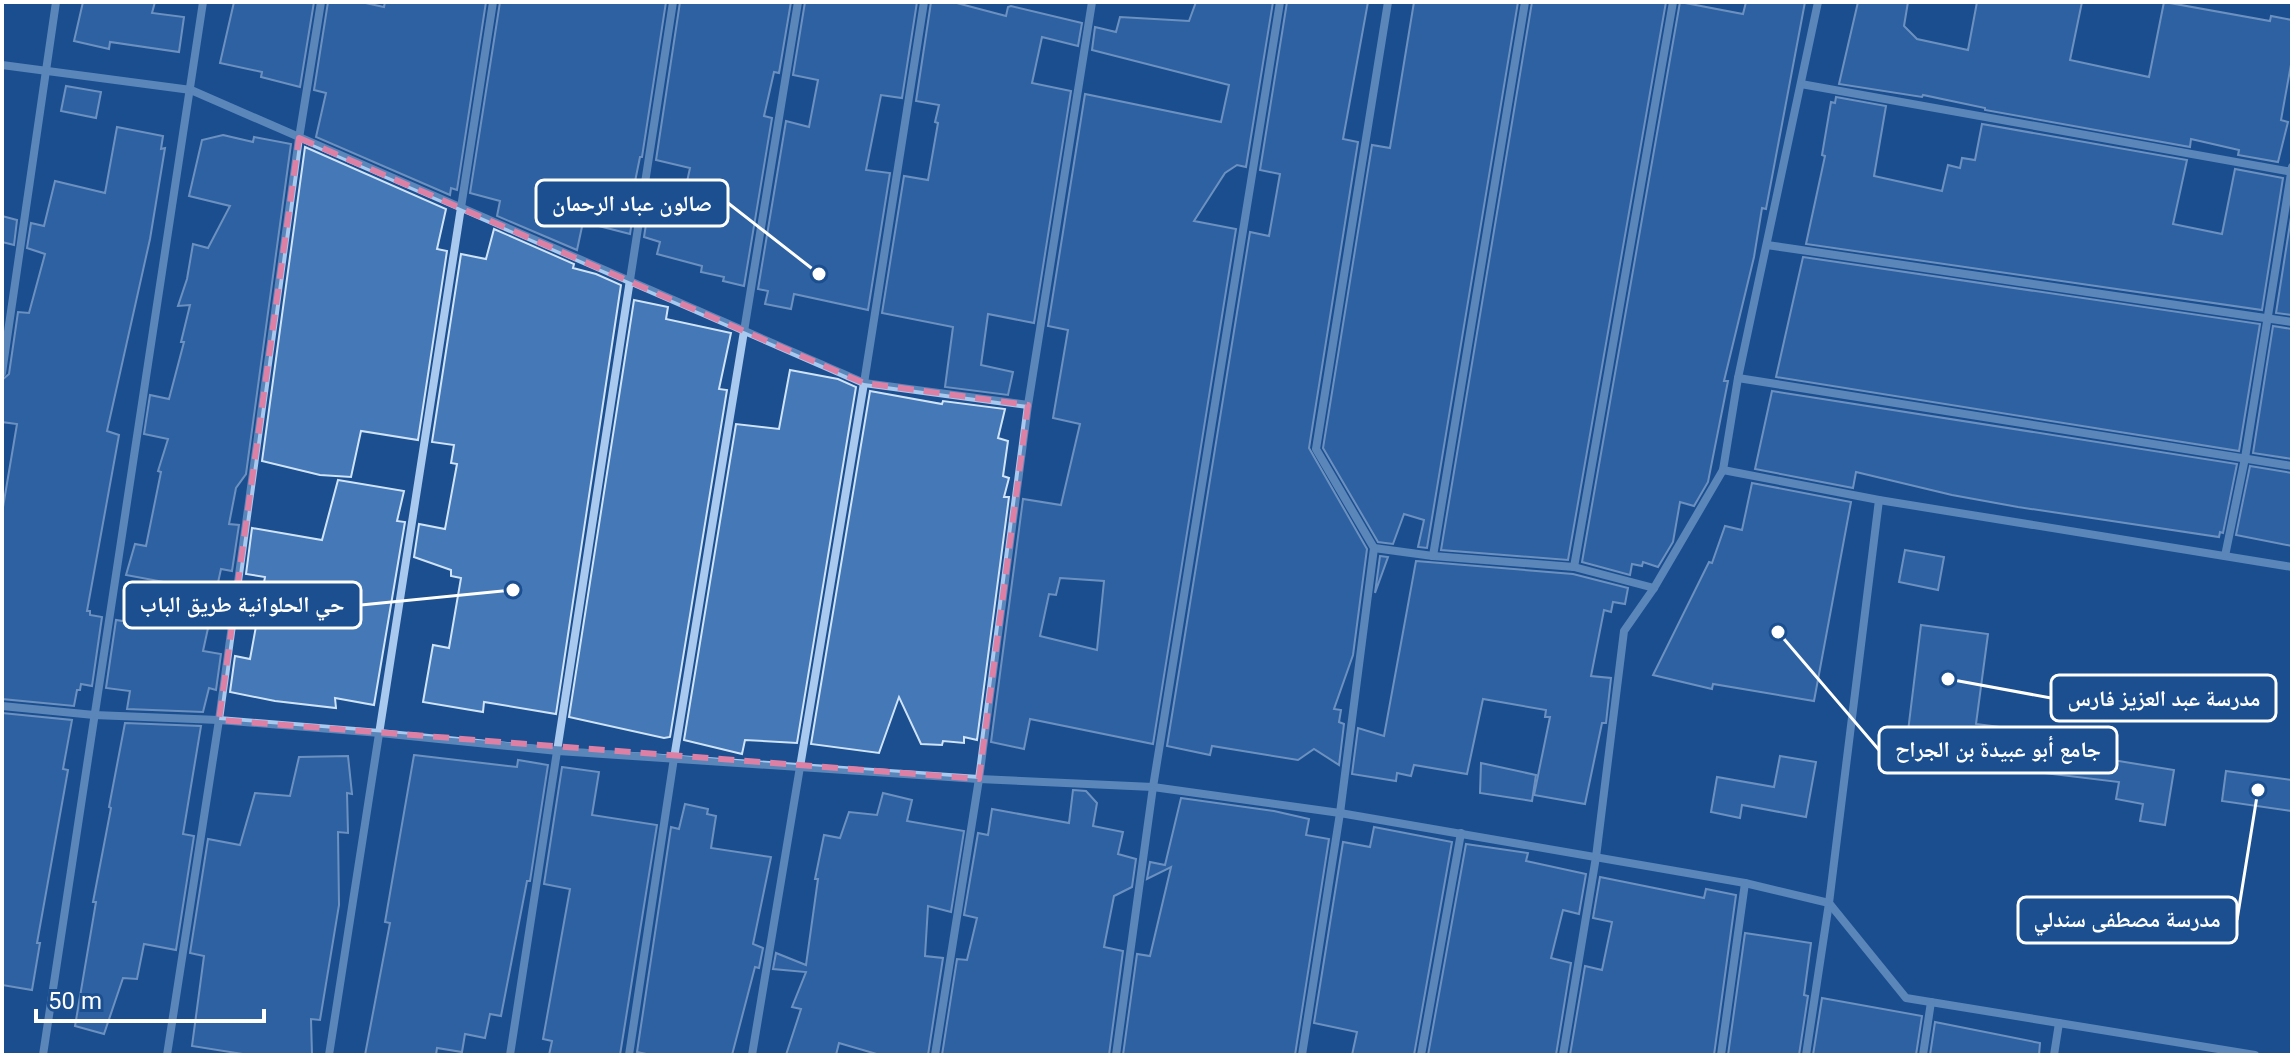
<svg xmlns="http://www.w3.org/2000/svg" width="2294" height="1057" viewBox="0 0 2294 1057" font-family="Roboto,'Noto Naskh Arabic',sans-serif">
<rect width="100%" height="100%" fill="#1b4f8f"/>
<g fill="#4478b7" stroke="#cfe3fa" stroke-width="2" fill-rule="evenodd">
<polygon points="83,2 155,2 152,13 184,17 179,52 110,42 109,49 74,41"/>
<polygon points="234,2 314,2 300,87 261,77 262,72 220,63"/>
<polygon points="328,2 361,2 384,7 385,2 486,2 457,190 451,188 450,195 316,137 326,93 314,90"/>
<polygon points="500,2 666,2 642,157 640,157 631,201 635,202 630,234 583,222 577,250 497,216 500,201 470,193"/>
<polygon points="680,2 791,2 779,73 774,72 764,116 772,118 744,286 723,281 724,277 701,272 702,266 657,254 660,242 644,237 649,205 680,214 690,168 656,160"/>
<polygon points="805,2 917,2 902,98 881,95 866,170 890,173 868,310 794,294 791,309 765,304 768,291 758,289 786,121 809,127 818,80 793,75"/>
<polygon points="931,2 953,2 1006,16 1008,7 1011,6 1082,23 1078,46 1042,37 1032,83 1071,91 1034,323 988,314 981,365 1013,372 1008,395 945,387 953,327 882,313 904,176 928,180 938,123 935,122 939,105 916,101"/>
<path d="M1196,2H1273L1246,167L1237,165L1225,173L1194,221L1236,229L1153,744L1030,719L1024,749L991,742L1023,499L1061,505L1080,424L1053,418L1068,330L1048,326L1085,94L1221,122L1229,85L1092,50L1095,27L1116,32L1120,17L1189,21ZM1060,578L1104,581L1097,650L1040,636L1049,594L1056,595Z"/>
<polygon points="1287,2 1368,2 1343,139 1358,142 1309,448 1367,549 1353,655 1334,709 1341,710 1339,722 1344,724 1339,765 1314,749 1298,760 1212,746 1210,755 1167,746 1250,232 1269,236 1280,174 1260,170"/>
<polygon points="1414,2 1518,2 1427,548 1418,547 1424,520 1404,514 1393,544 1378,542 1323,448 1372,145 1390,148"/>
<polygon points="1532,2 1666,2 1568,560 1441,550"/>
<polygon points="1680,2 1743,14 1746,2 1805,2 1766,209 1762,208 1754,257 1724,381 1728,381 1708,482 1694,506 1680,502 1673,542 1658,567 1643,562 1642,566 1632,564 1630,575 1582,562"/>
<polygon points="1858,2 1908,2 1904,26 1917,39 1968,50 1977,2 2082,2 2070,60 2149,77 2164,2 2270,21 2271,16 2292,20 2292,59 2281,120 2288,122 2278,162 2238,155 2239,150 2191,139 2190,147 1985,110 1985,108 1923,95 1922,97 1839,84"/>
<polygon points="66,86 101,92 96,118 61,111"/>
<polygon points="1836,97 1886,106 1874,176 1942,191 1948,165 1960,168 1962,158 1975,160 1982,124 2187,160 2173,224 2222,234 2235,169 2283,178 2262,310 1806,244 1825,156 1822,155 1831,102 1835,103"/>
<polygon points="117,127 163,136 161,149 165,148 150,239 107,431 119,435 87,611 90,611 90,615 102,617 92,686 81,684 80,690 77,690 74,706 2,699 2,513 17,424 2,422 2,380 9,374 18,312 29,313 45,254 27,248 31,223 44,226 55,181 105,193"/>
<polygon points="223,135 253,142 254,137 291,144 246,474 236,488 229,524 239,525 232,571 221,569 203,651 221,654 216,690 209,688 203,712 127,709 130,691 106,688 116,620 154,626 164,582 126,575 135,544 146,546 161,472 158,471 168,439 144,434 150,395 169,399 184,342 181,342 190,305 178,306 187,279 193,244 208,248 230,206 189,196 202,140"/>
<polygon points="305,147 446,209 437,249 447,251 418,440 361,431 351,477 320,475 262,461"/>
<polygon points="2292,211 2292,315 2276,313"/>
<polygon points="2,216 17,220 14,245 2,242"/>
<polygon points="494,229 574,264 573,268 596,274 621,285 556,714 484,702 483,712 423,702 433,645 449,648 461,578 451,576 451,570 414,557 419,524 445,529 457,464 451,463 454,445 432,442 461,254 486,259"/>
<polygon points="1803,257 2260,324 2239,451 1776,377"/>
<polygon points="634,300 668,307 666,319 731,333 719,389 727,390 670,737 664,738 569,717"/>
<polygon points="2273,326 2292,329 2292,459 2253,453"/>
<polygon points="790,370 838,379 856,387 797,743 745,740 742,754 684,740 736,424 779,429"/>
<polygon points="870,391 942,404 943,401 1005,409 998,438 1008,441 1003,476 1009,478 1004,497 1009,497 977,740 964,737 964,743 943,741 942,745 921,744 899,697 879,753 811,744"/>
<polygon points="1772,391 2237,464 2223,533 2220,532 2219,537 2018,507 1952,495 1856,472 1853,488 1755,469"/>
<polygon points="2250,466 2292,473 2292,546 2236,535"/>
<polygon points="338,480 404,491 397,521 405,522 374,705 335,698 336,708 275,701 230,692 235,656 250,659 265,577 246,574 252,528 322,540"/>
<polygon points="1752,483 1851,502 1814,701 1713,684 1712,689 1653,675 1709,562 1712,563 1725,526 1742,530"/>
<polygon points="1905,550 1944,557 1938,590 1899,582"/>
<polygon points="1380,556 1388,557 1375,593"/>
<polygon points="1416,561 1573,574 1628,588 1625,604 1613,602 1611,612 1604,610 1591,676 1611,678 1606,723 1602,723 1585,804 1534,795 1550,717 1545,717 1546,710 1483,699 1467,774 1414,765 1411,776 1397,773 1396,781 1352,774 1358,728 1384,736"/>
<polygon points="1921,625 1988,634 1976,724 2096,739 2094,757 2174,770 2165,825 2140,821 2143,804 2116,799 2119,782 1905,756"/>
<polygon points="2,713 72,720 63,769 68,770 37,943 40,943 32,990 2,985"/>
<polygon points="125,723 201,726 183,834 194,836 176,950 144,944 137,979 123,978 104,1034 75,1026 96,902 93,902 111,808 109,807"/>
<polygon points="414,755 517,767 518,760 548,765 530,881 527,881 501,1016 490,1014 485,1038 465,1034 462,1052 437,1048 436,1055 365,1055 390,923 385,922"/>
<polygon points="348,756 352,794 347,793 348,833 338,832 339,905 320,1020 311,1019 312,1055 249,1055 192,1046 204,956 190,953 208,839 240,845 255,793 290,796 299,757"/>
<polygon points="1780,756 1816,762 1806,817 1742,805 1740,818 1711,812 1717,777 1774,787"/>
<polygon points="1481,763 1536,775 1532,801 1480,793"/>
<polygon points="562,767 599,772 592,815 657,825 620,1055 549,1055 552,1041 543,1039 570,889 544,884"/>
<polygon points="2226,771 2292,780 2292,811 2222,801"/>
<polygon points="1073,790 1086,791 1097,803 1093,826 1123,832 1118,854 1136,859 1132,887 1114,896 1104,947 1123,951 1109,1055 942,1055 957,959 967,960 977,918 964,915 978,833 988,835 992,809 1069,823"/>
<polygon points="883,793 912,800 907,821 964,831 951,912 928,906 925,956 943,958 928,1055 880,1055 839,1043 836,1055 786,1055 801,1009 792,1007 806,972 773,969 776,953 806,965 818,879 815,879 824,835 840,838 849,812 877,815"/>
<polygon points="1181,798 1274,811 1309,819 1306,835 1329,839 1295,1055 1123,1055 1137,954 1150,956 1171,867 1147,879 1150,862 1165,865"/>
<polygon points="685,804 708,809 707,814 716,816 711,848 771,857 753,944 763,948 759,968 755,967 732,1055 651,1055 637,1052 671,827 679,829"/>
<polygon points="1374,827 1452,842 1414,1055 1352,1055 1357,1032 1314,1023 1343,842 1370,847"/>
<polygon points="1466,844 1528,853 1526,861 1586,874 1579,914 1563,910 1551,958 1571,963 1556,1055 1428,1055"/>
<polygon points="1600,877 1704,898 1706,889 1736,895 1714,1055 1570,1055 1585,966 1602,970 1612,922 1593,918"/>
<polygon points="1745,933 1811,943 1804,995 1808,996 1799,1055 1728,1055"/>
<polygon points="1822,998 1922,1016 1916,1055 1813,1055"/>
<polygon points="1935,1022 2040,1043 2039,1055 1930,1055"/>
</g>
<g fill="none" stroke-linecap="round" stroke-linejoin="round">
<g stroke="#a9c9ee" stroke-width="8">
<polyline points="2,65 191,90 864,383 1028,405"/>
<polyline points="1801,84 2292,172"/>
<polyline points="1767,245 2292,322"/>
<polyline points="2,373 56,2"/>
<polyline points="1738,378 2292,466"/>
<polyline points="1723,470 1879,500 2292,567"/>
<polyline points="1374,548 1433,556 1574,567 1654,588"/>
<polyline points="1433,556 1525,2"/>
<polyline points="2225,556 2245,458 2292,167"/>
<polyline points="1574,567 1673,2"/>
<polyline points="2,706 94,715 219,720 380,733 558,751 979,779 1153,787 1340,813 1745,883 1829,903 1906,998 2255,1055"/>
<polyline points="43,1055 203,2"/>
<polyline points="167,1055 219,720 299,138 321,2"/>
<polyline points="329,1055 493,2"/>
<polyline points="510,1055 673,2"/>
<polyline points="629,1055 674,758 798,2"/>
<polyline points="752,1055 864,383 924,2"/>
<polyline points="935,1055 979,779 1028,405 1092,2"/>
<polyline points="1116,1055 1153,787 1280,2"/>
<polyline points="1302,1055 1340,813 1374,548 1316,449 1388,2"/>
<polyline points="1421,1055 1461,833"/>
<polyline points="1563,1055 1596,857 1624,631 1654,588 1723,470 1738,378 1818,2"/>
<polyline points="1721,1055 1745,883"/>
<polyline points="1806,1055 1829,903 1879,500"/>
<polyline points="1923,1055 1931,1002"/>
<polyline points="2054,1055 2059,1023"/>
</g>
</g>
<path d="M0 0H2294V1057H0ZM299,138L864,383L1028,405L979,779L219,720Z" fill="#1b4f8f" fill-opacity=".55" fill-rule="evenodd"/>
<path fill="none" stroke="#dd80a5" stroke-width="6" stroke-dasharray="16 10" stroke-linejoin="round" d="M299,138L864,383L1028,405L979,779L219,720Z"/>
<path fill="none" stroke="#fff" stroke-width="3" d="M819 274L728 203M513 590L361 605M1948 679L2051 698M1778 632L1879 750M2258 790L2237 920"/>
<g fill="#fff" stroke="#1b4f8f" stroke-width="3">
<circle cx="819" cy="274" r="8"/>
<circle cx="513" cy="590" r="8"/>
<circle cx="1948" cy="679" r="8"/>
<circle cx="1778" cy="632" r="8"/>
<circle cx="2258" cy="790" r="8"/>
</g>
<g fill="#1b4f8f" stroke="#fff" stroke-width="3">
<rect x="536" y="180" width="192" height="46" rx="8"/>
<rect x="124" y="582" width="237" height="46" rx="8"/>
<rect x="2051" y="675" width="225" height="46" rx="8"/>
<rect x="1879" y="727" width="238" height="46" rx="8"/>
<rect x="2018" y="897" width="219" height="46" rx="8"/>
</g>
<g font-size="22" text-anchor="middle" font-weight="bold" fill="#fff">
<text x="632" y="211">صالون عباد الرحمان</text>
<text x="242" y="612">حي الحلوانية طريق الباب</text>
<text x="2164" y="706">مدرسة عبد العزيز فارس</text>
<text x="1998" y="757">جامع أبو عبيدة بن الجراح</text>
<text x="2127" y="927">مدرسة مصطفى سندلي</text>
</g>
<rect width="2294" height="1057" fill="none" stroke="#ffffff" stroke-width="8"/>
<path d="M36 1009v12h228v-12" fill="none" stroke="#ffffff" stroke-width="4"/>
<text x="48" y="1009" font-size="24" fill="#ffffff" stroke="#1b4f8f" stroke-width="6" paint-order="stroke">50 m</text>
</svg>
